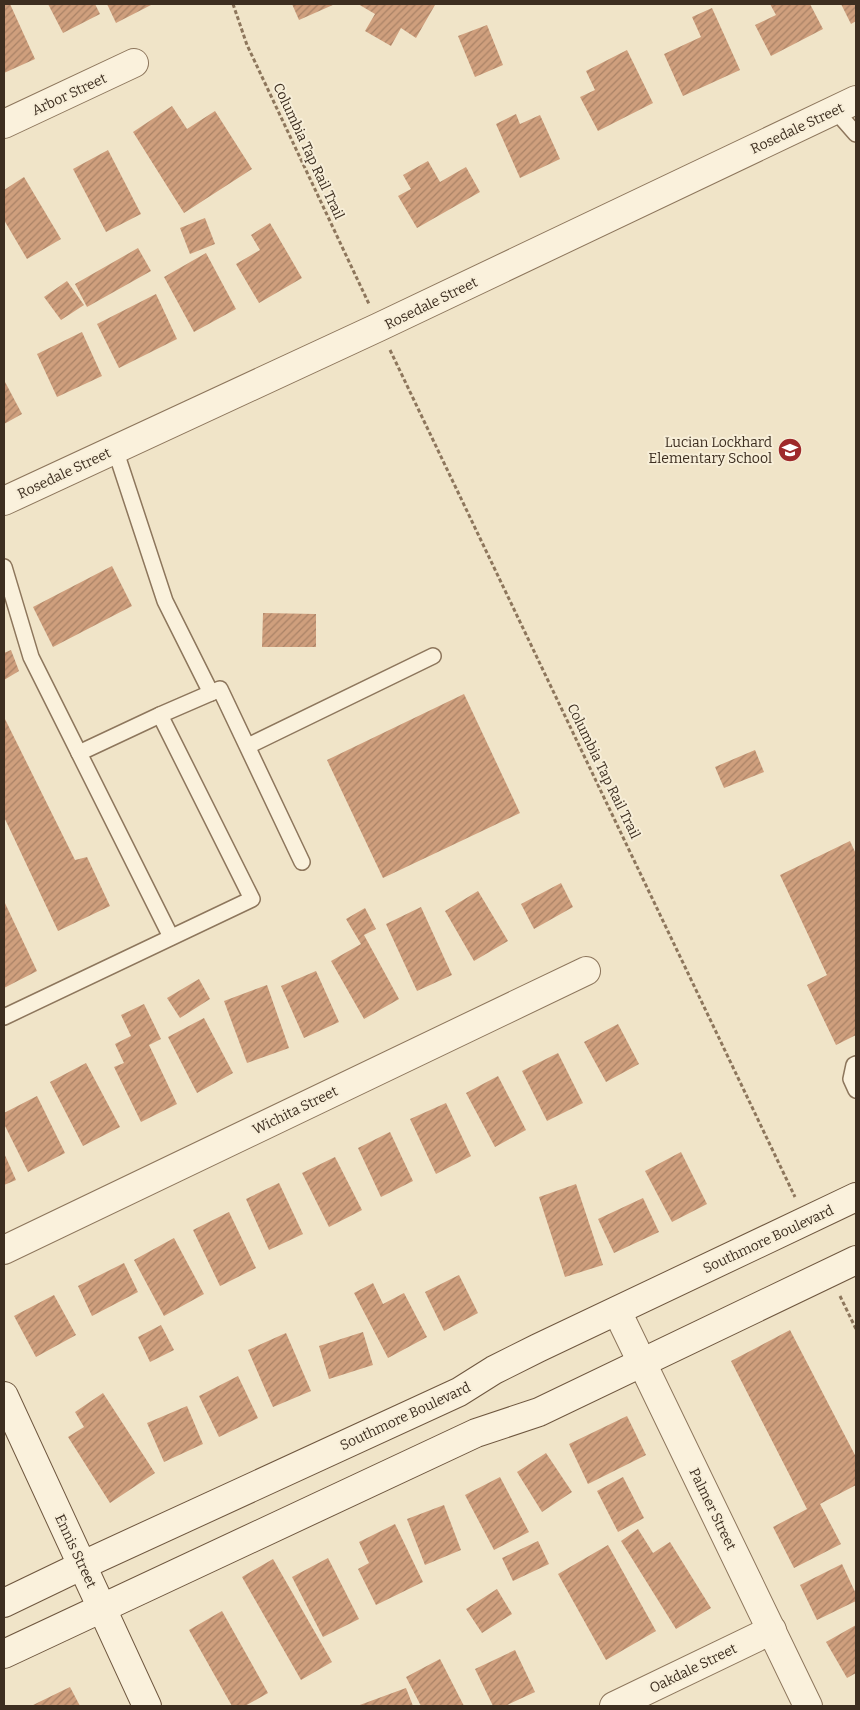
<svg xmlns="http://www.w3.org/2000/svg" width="860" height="1710" viewBox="0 0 860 1710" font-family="Bitter,serif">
<defs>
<pattern id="building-hatch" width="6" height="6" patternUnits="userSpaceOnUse" patternTransform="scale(1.25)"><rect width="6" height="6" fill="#cf9f7d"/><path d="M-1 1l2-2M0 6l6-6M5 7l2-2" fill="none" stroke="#a98266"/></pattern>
</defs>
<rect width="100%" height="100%" fill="#f0e4c8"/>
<g fill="url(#building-hatch)">
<polygon points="4,4 10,4 35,59 4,73"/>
<polygon points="48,4 95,4 100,14 63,33"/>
<polygon points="107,4 150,4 151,5 116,23"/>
<polygon points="292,4 335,4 299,20"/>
<polygon points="358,4 433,4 435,5 416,38 401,28 391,46 365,31 375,14"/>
<polygon points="770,4 810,4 823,29 771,56 755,25 776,15"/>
<polygon points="841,4 856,4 856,21 851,24"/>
<polygon points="712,8 740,70 683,96 664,54 701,37 692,17"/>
<polygon points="487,25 503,65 475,77 458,36"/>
<polygon points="627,50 653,103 598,131 580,97 595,90 586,71"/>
<polygon points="172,106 187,129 215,111 252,169 184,213 133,132"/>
<polygon points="516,114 520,124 540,115 560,159 520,178 496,124"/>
<polygon points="108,150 141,214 106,232 73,169"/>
<polygon points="428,161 440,182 466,167 480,192 417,228 398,196 411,189 403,175"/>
<polygon points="24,177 61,239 27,259 4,220 4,190"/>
<polygon points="205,218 215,244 190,254 180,228"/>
<polygon points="270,223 302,278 259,303 236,264 260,250 251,235"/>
<polygon points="138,248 151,271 87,307 75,284"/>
<polygon points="206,253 236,309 194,332 164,277"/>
<polygon points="67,281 84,305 61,320 44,297"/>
<polygon points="156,294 177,339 119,368 97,324"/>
<polygon points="82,332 102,376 57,397 37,354"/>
<polygon points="4,380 22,414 4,424"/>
<polygon points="112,566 132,606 53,647 33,607"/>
<polygon points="263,613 316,614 316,647 262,647"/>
<polygon points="11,650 19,671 4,680 4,653"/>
<polygon points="464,694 520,813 383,878 327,760"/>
<polygon points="4,717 75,860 87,857 110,906 58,931 4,817"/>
<polygon points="755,750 764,772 724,788 715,767"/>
<polygon points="850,841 856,854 856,1035 836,1045 807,985 827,975 780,875"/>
<polygon points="561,883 573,907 534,929 521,904"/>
<polygon points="478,891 508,941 474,961 445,911"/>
<polygon points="4,901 37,971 4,988"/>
<polygon points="421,907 452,975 417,991 386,924"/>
<polygon points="365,908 376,929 364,935 399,999 364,1019 331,961 361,944 346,919"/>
<polygon points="316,971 339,1022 304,1038 281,986"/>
<polygon points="199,979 210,999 180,1018 167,998"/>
<polygon points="267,985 289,1048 247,1063 224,1001"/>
<polygon points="144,1004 161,1039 149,1045 177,1104 141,1122 114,1067 124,1063 115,1044 131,1036 121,1015"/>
<polygon points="204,1018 233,1073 197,1093 168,1037"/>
<polygon points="618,1024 639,1064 606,1082 584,1042"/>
<polygon points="558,1053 583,1103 547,1121 522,1071"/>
<polygon points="86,1063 120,1127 83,1146 50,1082"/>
<polygon points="498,1076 526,1130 495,1147 466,1093"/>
<polygon points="37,1096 65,1153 28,1172 4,1124 4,1113"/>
<polygon points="446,1103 471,1156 436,1174 410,1119"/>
<polygon points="390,1132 413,1181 381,1197 358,1148"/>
<polygon points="681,1152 707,1204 672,1222 645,1171"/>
<polygon points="4,1153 16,1180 4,1185"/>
<polygon points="335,1157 362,1210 329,1227 302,1173"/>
<polygon points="279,1183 303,1234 269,1250 246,1199"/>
<polygon points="576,1184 603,1265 565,1277 539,1197"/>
<polygon points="643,1198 659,1232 614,1253 598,1219"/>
<polygon points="229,1212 256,1268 220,1286 193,1230"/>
<polygon points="174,1238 204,1294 164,1316 134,1260"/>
<polygon points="124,1263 138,1292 92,1316 78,1286"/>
<polygon points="459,1275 478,1313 444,1331 425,1292"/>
<polygon points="373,1283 383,1304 404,1293 427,1337 388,1358 354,1293"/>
<polygon points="54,1295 76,1335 36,1357 14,1316"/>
<polygon points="161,1325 174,1350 150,1362 138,1337"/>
<polygon points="790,1330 856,1457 856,1485 820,1504 841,1544 794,1568 773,1527 807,1509 731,1361"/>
<polygon points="363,1332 373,1365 329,1379 319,1346"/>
<polygon points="286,1333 311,1391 273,1407 248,1350"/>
<polygon points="238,1376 258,1418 219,1437 199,1396"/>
<polygon points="103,1393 155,1473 110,1503 68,1437 84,1427 75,1412"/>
<polygon points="187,1406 203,1444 164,1462 147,1423"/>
<polygon points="627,1416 646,1455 588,1484 569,1444"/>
<polygon points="546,1453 572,1492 542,1512 517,1472"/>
<polygon points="500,1477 529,1532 494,1550 465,1495"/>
<polygon points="623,1477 644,1518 618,1532 597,1491"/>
<polygon points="444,1505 461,1550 425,1565 407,1519"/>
<polygon points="395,1524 423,1582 376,1605 358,1569 369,1563 359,1542"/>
<polygon points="638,1529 653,1553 670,1542 711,1608 676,1629 621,1541"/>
<polygon points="538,1541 549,1564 513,1581 502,1558"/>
<polygon points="608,1545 656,1631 606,1660 558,1574"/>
<polygon points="328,1558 359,1619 323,1637 292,1577"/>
<polygon points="273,1559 332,1662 301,1680 242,1577"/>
<polygon points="842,1564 856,1594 856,1601 817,1620 800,1585"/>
<polygon points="497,1589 512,1614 482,1633 466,1609"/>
<polygon points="222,1611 268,1693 245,1706 232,1706 189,1630"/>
<polygon points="856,1625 856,1673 847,1678 826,1642"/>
<polygon points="515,1650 535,1692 505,1706 493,1706 475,1669"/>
<polygon points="440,1659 464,1706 421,1706 406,1677"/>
<polygon points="70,1687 80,1706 31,1706"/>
<polygon points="406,1688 413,1706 357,1706"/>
</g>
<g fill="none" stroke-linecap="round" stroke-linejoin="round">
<g stroke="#8d765c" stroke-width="18">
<g id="lane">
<polyline points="835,110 856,134"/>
<polyline points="115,449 165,601 211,693"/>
<polyline points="4,567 31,657 79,753"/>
<polyline points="248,746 433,656"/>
<polyline points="171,937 79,753 160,715 220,689 302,862"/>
<polyline points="4,1017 252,899 160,715"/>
<polyline points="856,1064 854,1065 851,1079 856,1090"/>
</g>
</g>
<g stroke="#8d765c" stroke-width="30">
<g id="street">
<polyline points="4,124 134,63"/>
<polyline points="4,501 379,327 856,100"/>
<polyline points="4,1250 586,971"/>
<polyline points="617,1311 808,1706"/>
<polyline points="614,1706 772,1630"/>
</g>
</g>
<g stroke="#6f573f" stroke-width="30">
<g id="secondary">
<polyline points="4,1396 147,1706"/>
<polyline points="4,1603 83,1565 459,1392 494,1370 538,1348 856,1197"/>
<polyline points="4,1654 476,1433 539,1412 856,1260"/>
</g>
</g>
<g stroke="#8d765c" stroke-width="3" stroke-dasharray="4 2.5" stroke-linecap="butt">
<polyline points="233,4 247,45 369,304"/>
<polyline points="390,350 795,1197"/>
<polyline points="840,1296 856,1329"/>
</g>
<use href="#lane" stroke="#faf1dc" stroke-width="15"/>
<use href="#street" stroke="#faf1dc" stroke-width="28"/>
<use href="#secondary" stroke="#faf1dc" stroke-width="28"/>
</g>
<defs>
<g id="school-disc" transform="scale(1.25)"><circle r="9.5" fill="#9e2a2b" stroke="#f7eed8"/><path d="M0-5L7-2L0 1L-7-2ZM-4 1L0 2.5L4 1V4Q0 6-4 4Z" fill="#fff"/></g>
</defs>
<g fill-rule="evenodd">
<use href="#school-disc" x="790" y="450"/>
</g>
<g text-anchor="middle" stroke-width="4" stroke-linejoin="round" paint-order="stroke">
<g font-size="14" fill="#3d2e20" stroke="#f7eed8">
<text transform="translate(69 94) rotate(-25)" y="5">Arbor Street</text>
<text transform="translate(797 128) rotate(-25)" y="5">Rosedale Street</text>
<text transform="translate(309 151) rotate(65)" y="5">Columbia Tap Rail Trail</text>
<text transform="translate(431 303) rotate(-26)" y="5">Rosedale Street</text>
<text transform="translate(64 473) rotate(-25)" y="5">Rosedale Street</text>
<text transform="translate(604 771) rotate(64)" y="5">Columbia Tap Rail Trail</text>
<text transform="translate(295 1110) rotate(-26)" y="5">Wichita Street</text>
<text transform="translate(768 1239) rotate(-25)" y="5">Southmore Boulevard</text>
<text transform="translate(405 1416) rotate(-25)" y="5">Southmore Boulevard</text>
<text transform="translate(713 1509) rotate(64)" y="5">Palmer Street</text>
<text transform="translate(76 1551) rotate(65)" y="5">Ennis Street</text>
<text transform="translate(693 1668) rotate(-26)" y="5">Oakdale Street</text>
</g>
<g font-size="14" fill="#3d2e20" stroke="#f7eed8" text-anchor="end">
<text x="772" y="447">Lucian Lockhard<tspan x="772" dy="16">Elementary School</tspan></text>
</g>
</g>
<rect width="860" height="1710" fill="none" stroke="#3d2e20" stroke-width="10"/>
</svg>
